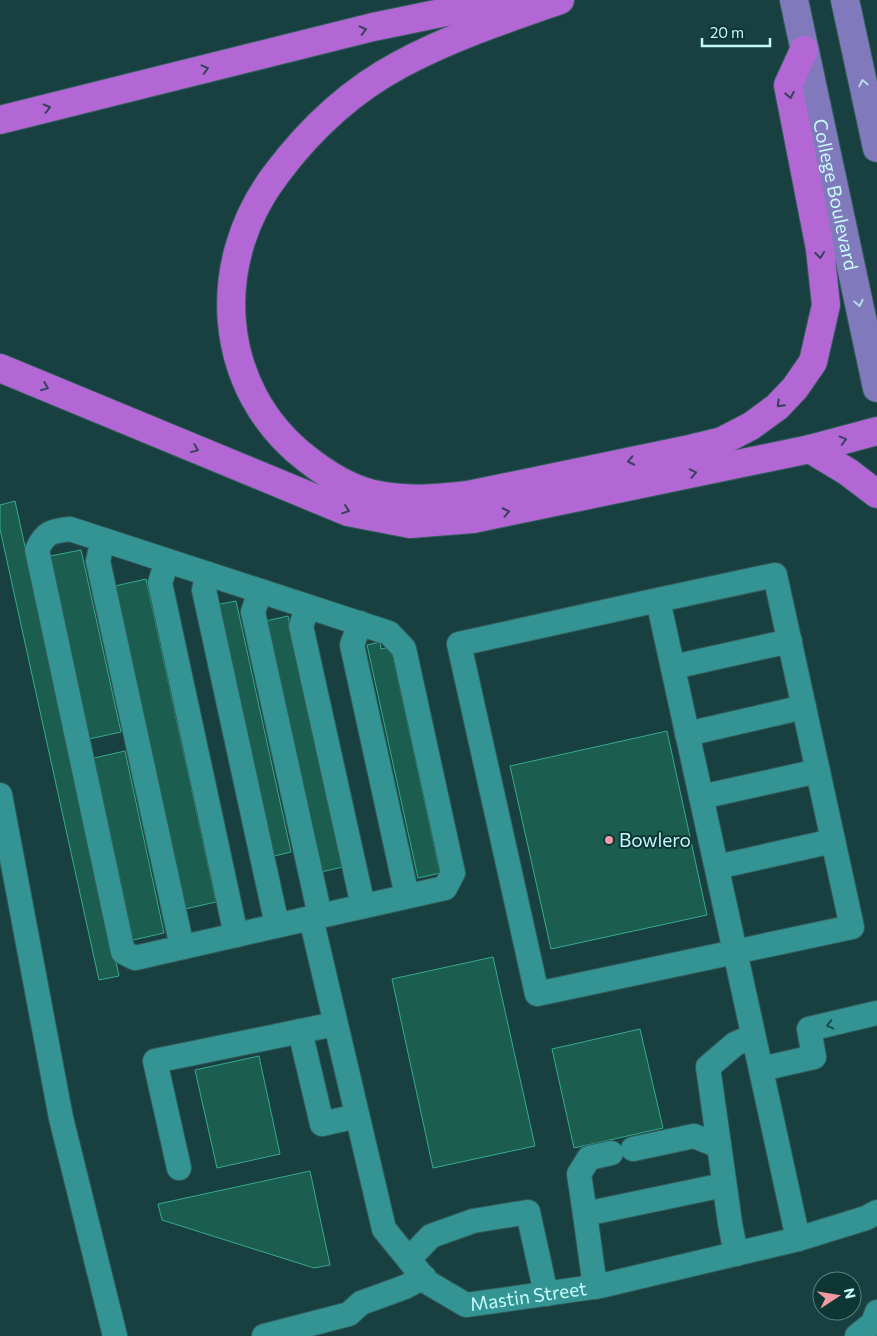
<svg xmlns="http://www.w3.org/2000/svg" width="877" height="1336" viewBox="0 0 877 1336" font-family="Commissioner,sans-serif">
<rect width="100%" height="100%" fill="#194040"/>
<g fill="#1b5d4e" stroke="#36aa90">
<polygon points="15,501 119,976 99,980 0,529 0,505"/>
<polygon points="81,550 121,732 89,739 50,556"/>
<polygon points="146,579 216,902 185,909 115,586"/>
<polygon points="236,601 291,852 270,857 215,605"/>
<polygon points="288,616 343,867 321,872 266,621"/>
<polygon points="380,642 381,649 391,647 440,873 418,878 367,645"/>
<polygon points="667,731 707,915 551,949 510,766"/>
<polygon points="125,751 164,933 133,940 94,758"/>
<polygon points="493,957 535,1146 433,1168 392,979"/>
<polygon points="640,1029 663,1128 574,1148 552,1049"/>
<polygon points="259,1056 280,1154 217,1168 195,1070"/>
<polygon points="310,1171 330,1265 314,1268 162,1220 158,1204"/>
</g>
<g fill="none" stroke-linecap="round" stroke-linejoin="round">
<g stroke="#335d5d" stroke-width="26">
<g id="minor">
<polyline points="103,540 98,561 182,947"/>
<polyline points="167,561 160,583 236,935"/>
<polyline points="208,574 204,590 277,925"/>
<polyline points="260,591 253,612 320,916"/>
<polyline points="658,600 459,644 537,994 852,927 775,575 658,600 798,1239"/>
<polyline points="308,607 301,626 363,906"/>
<polyline points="360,623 352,645 407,896"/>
<polyline points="673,667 790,641"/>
<polyline points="687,734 804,707"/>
<polyline points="0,795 61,1118 115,1336"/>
<polyline points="701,797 818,771"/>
<polyline points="717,867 833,841"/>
<path id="s1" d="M311,918L445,888L453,873L404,649L389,633L70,529C52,531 45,532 37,550L123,952L135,958L311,918L384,1229L427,1282L466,1305L600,1286L798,1239L866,1218L877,1212"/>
<polyline points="300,1031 322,1124 357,1116"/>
<polyline points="761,1069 814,1057 809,1029 877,1013"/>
<polyline points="633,1149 694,1136 719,1146"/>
<polyline points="179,1168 155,1061 335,1024"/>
<polyline points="585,1214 579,1174 589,1158 611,1153"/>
<polyline points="736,1254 730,1223 708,1067 735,1044 753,1036"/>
<polyline points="409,1259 431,1236 473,1221 528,1212 546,1294"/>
<polyline points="595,1287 585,1214 724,1185"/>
<polyline points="264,1336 349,1314 361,1303 405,1287 424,1277"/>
<polyline points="857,1336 873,1323 877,1312"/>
</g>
</g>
<g stroke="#335d5d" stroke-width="30">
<g id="major">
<path id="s2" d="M794,0L877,388"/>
<polyline points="845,0 877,148"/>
</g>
</g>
<g stroke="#335d5d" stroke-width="30">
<g id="highway">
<path d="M560,0C506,19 451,37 401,64C352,90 310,129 277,173C208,262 216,389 307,459C326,474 349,488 373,494C405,501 436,499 468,495L685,450L722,441L751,426L777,407L795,388L813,362L826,305L820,249L788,85L804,50"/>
<polyline points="0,120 373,27 504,0"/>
<polyline points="0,368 348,512 410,524 473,519 810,449 877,431"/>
<polyline points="810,449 848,472 877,494"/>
</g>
</g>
<use href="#minor" stroke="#349493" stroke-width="24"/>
<use href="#major" stroke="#8079bb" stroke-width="28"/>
<use href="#highway" stroke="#b367d5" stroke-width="28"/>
</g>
<defs><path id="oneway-chevron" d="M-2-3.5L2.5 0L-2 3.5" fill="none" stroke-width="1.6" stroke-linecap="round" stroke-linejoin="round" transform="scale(1.25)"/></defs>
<g stroke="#36425d">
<use href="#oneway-chevron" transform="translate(363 30) rotate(-14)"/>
<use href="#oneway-chevron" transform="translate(205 69) rotate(-14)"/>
<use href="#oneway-chevron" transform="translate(790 95) rotate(79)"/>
<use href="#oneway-chevron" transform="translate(47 108) rotate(-14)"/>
<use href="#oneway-chevron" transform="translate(820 255) rotate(83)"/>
<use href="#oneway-chevron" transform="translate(45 387) rotate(22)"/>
<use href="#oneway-chevron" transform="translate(780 404) rotate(135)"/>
<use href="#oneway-chevron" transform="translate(843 440) rotate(-15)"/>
<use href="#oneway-chevron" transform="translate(195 449) rotate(22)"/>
<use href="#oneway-chevron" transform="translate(631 461) rotate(168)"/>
<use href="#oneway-chevron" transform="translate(693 473) rotate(-12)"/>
<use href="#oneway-chevron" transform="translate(346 510) rotate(19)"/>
<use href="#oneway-chevron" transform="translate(506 512) rotate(-12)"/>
</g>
<g stroke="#b3daea">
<use href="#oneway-chevron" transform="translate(863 83) rotate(-102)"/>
<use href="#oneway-chevron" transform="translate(859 303) rotate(78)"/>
</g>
<use stroke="#174e4c" href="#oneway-chevron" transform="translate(830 1025) rotate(167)"/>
<circle fill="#f49aa2" stroke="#0d3635" stroke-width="2" cx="609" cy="840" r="5"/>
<g text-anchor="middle" stroke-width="4" stroke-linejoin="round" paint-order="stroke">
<g font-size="19" fill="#c4faf9" stroke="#0d3635">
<text dy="7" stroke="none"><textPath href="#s2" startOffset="199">College Boulevard</textPath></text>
<text dy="7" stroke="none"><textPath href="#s1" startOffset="1884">Mastin Street</textPath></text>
</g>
<g font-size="19" fill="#c4faf9" stroke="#0d3635" text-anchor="start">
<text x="619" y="847">Bowlero</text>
</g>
</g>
<g transform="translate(837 1296) rotate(78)"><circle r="24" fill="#0d3635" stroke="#568483"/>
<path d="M0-4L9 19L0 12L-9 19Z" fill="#f49aa2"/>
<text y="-8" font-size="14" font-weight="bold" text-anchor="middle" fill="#c4faf9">N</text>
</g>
<path d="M702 38v8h68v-8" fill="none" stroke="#c4faf9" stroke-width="2.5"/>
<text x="710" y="38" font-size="15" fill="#c4faf9" stroke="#0d3635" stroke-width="4" paint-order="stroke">20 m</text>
</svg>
